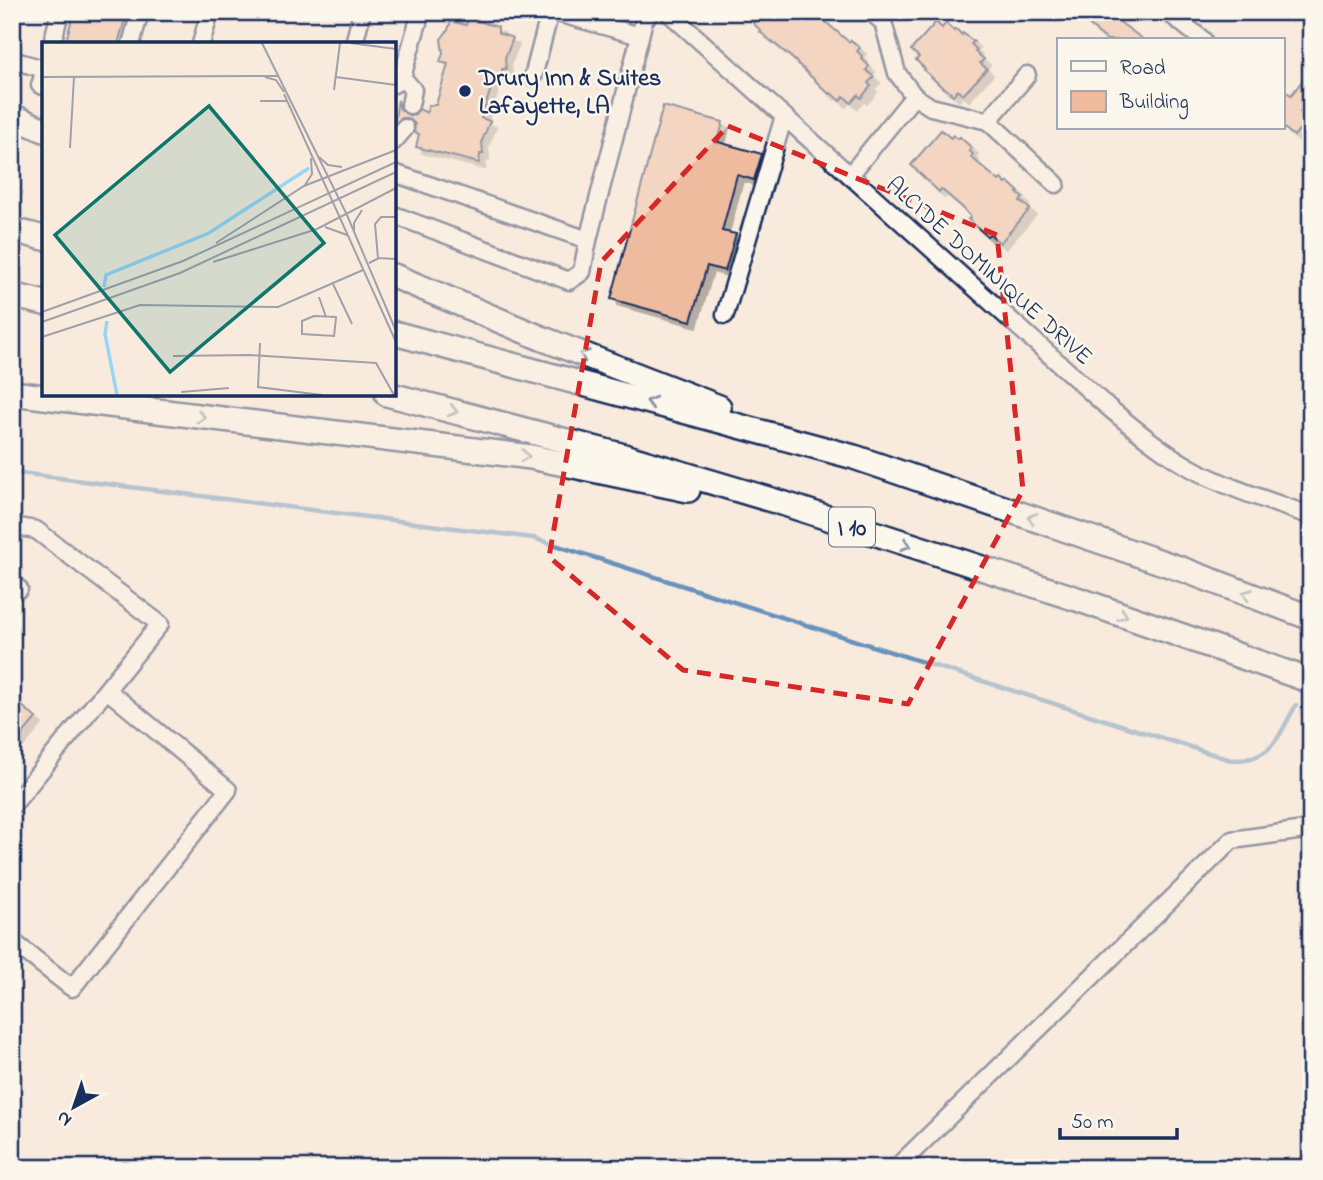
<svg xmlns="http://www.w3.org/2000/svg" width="1323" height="1180" viewBox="0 0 1323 1180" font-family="'Indie Flower',sans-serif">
<defs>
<filter id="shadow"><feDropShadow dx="6" dy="6" stdDeviation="0" flood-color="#0004"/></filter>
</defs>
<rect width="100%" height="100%" fill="#f8ebdd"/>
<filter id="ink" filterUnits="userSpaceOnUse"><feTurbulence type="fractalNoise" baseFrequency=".0143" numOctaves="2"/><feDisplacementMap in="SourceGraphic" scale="14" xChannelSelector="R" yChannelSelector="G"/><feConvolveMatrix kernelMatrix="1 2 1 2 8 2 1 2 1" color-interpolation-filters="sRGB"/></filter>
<g filter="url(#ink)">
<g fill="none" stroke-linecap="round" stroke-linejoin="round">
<path stroke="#6792bb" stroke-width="4.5" d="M12,472L533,538L1231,760C1273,761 1277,738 1296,705"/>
</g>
<g fill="#eebb9f" stroke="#1b2f5e" stroke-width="2" filter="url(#shadow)">
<polygon points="74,12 127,12 118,44 65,44"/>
<polygon points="762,12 814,12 849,42 851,40 860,48 857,51 862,56 861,58 869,66 866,70 874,77 868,83 871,86 861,98 858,95 851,103 844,96 840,101 831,93 829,94 791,57 760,32 761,31 753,23"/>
<polygon points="1073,12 1106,12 1144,40 1107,40"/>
<polygon points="468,18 498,27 498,33 513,38 505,58 506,69 502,69 502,81 495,77 481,118 490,121 482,141 483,154 480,154 479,163 416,147 419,134 414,132 415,124 408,118 401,118 394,124 398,100 400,109 409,115 414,115 419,109 427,113 428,105 436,105 448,64 440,62 443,53 441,39 448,30 451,21 466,25"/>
<polygon points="936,22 942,28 946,23 954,31 956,29 962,35 963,33 974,42 971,44 977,50 975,52 984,59 980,63 987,69 963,95 957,90 953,95 944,87 943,88 924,70 925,69 916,60 919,57 911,50"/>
<polygon points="1303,80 1311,87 1311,99 1300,112 1308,119 1294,136 1283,127 1283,89 1291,95"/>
<polygon points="663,106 723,122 718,142 762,154 754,180 737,175 722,231 736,234 725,271 707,266 691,321 611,299"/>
<polygon points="941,130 951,138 953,135 958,139 960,137 972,148 969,151 973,154 971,157 999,181 1001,179 1006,184 1008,182 1019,192 1017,193 1023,198 1020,201 1030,209 1000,243 990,234 987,236 968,219 971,217 962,207 941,189 939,192 911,165"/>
<polygon points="12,697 36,718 12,747"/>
</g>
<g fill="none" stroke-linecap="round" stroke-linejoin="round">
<g stroke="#1b2f5e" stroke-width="21">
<g id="minor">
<polyline points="554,12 640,36"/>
<path d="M668,12L1102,402C1130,425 1158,449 1189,467C1227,488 1270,501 1311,516"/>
<polyline points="871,12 883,22 897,73 914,96 931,107 988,121 1056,184"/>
<polyline points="1168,12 1203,40"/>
<polyline points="52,44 60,12"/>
<polyline points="131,44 140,12"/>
<polyline points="201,44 210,12"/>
<polyline points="354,44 362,12"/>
<polyline points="12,60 44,69"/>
<polyline points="44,73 40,85 44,86"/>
<polyline points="402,77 413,90 410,105"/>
<polyline points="533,77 550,12"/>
<polyline points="394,84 402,77 421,12"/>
<polyline points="988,121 1027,75"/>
<polyline points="394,141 405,128"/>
<polyline points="394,173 588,240 640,36 644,20 651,12"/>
<polyline points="850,175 914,96"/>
<polyline points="394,215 569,281 582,272 588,240"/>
<polyline points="725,315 784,116"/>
<polyline points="12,526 36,530 160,624 12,806"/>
<polyline points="12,583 19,589"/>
<polyline points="12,941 72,988 228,790 107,690"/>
<polyline points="680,1168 680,1167"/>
<polyline points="896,1168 1232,840 1311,829"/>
</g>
</g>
<g stroke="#1b2f5e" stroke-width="28">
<g id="highway">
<polyline points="12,116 44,130"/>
<polyline points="12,230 44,238"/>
<polyline points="394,276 541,338 719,407"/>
<polyline points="12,295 44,303"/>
<polyline points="394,333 854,457 1184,570 1311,618"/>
<polyline points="12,393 531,457 688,490"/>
<polyline points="387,394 624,456 785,504 1077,599 1311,681"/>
</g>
</g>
<use href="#minor" stroke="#fbf7ec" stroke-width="16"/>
<use href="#highway" stroke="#fbf7ec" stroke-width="23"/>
</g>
<defs><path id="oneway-chevron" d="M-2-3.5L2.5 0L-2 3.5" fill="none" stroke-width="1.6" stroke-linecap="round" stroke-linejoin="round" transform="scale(1.75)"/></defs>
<g stroke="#8b93a5">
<use href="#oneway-chevron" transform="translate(584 355) rotate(-159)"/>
<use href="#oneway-chevron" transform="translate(651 402) rotate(-165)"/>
<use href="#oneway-chevron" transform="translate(453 411) rotate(15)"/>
<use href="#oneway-chevron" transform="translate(201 417) rotate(7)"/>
<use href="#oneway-chevron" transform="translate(525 456) rotate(8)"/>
<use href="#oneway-chevron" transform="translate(1032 518) rotate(-161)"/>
<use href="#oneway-chevron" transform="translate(906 545) rotate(18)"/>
<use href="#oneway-chevron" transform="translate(1247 594) rotate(-159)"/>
<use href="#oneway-chevron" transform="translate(1123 615) rotate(19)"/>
</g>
</g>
<path d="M0 0H1323V1180H0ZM728,126L997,235L1023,490L908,704L683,670L549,557L601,262Z" fill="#f8ebdd" fill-opacity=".55" fill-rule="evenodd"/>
<path fill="none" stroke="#d62828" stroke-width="5" stroke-dasharray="14 9" stroke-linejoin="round" d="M728,126L997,235L1023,490L908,704L683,670L549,557L601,262Z"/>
<circle fill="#1b2f5e" stroke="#fbf7ec" stroke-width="2.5" cx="465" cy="91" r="7"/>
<g text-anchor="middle" stroke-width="5" stroke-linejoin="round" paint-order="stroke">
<rect fill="#fbf7ec" stroke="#5e6b89" stroke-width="2" x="829" y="507.5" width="46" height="39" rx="5"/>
<g font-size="23" font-weight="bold" fill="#1b2f5e">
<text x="852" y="535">I 10</text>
</g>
<g font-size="24" font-weight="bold" fill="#1b2f5e" stroke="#fbf7ec" text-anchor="start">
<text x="479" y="85">Drury Inn &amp; Suites<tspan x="479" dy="28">Lafayette, LA</tspan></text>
</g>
<g font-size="24" fill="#1b2f5e" stroke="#fbf7ec">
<text transform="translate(990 270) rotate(42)" y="8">ALCIDE DOMINIQUE DRIVE</text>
</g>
</g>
<g transform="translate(42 42)">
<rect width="354" height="354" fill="#f8ebdd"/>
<path fill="none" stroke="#99d4f9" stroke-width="3.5" d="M62,245L64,233L167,191L267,126M65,279L63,292L75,353"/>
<path fill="none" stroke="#a0a0aa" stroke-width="2" d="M220,1L305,173L354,289M308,1L354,7M0,35L236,34M223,35L234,38L242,50M294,35L354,43M292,48L298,1M242,52L354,300M218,59H245M28,106L32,35M277,115L286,123L300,125M263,143L270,132L269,116M283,185L305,193M312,191V181L320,168M174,201L262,144L354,108M336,216L333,182L339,175H354M171,220L275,187L354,146M327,221L337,216L354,217M291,242L310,282M277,255L284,275M0,270L141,219L354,120M294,276L292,294L260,292V279L272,274L295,275M0,280L138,231L354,130M0,295L98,263L236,265L321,228M218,301L216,345L280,353M131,314L208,313L334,321L352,353M139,350L187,346"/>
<path fill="#0f766e" fill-opacity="0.15" stroke="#0f766e" stroke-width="3.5" d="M167,64L282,201L128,330L13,193Z"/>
<rect width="354" height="354" fill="none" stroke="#1b2f5e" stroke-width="3.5"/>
</g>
<rect width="1323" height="1180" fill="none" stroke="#fbf7ec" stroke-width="42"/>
<rect x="21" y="21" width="1281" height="1138" fill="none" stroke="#1b2f5e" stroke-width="2.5" filter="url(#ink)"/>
<rect x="1057" y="38" width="228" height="91" fill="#fbf7ec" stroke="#a1a7b3" stroke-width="2"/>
<rect x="1071" y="61" width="35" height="10" fill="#fbf7ec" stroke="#a1a7b3" stroke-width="2"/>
<text x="1120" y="74" font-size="21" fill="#1b2f5e">Road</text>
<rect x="1071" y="91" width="35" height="21" fill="#eebb9f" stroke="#a1a7b3" stroke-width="2"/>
<text x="1120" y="108" font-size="21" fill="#1b2f5e">Building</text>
<g transform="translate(74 1107) rotate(220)" stroke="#fbf7ec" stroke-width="5" paint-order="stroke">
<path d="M0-5L12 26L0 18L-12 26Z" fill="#1b2f5e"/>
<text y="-10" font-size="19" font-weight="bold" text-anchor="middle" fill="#1b2f5e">N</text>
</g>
<path d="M1060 1128v10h117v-10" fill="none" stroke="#1b2f5e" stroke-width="3.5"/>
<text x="1071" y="1128" font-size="21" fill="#1b2f5e" stroke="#fbf7ec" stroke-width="5" paint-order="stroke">50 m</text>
</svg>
